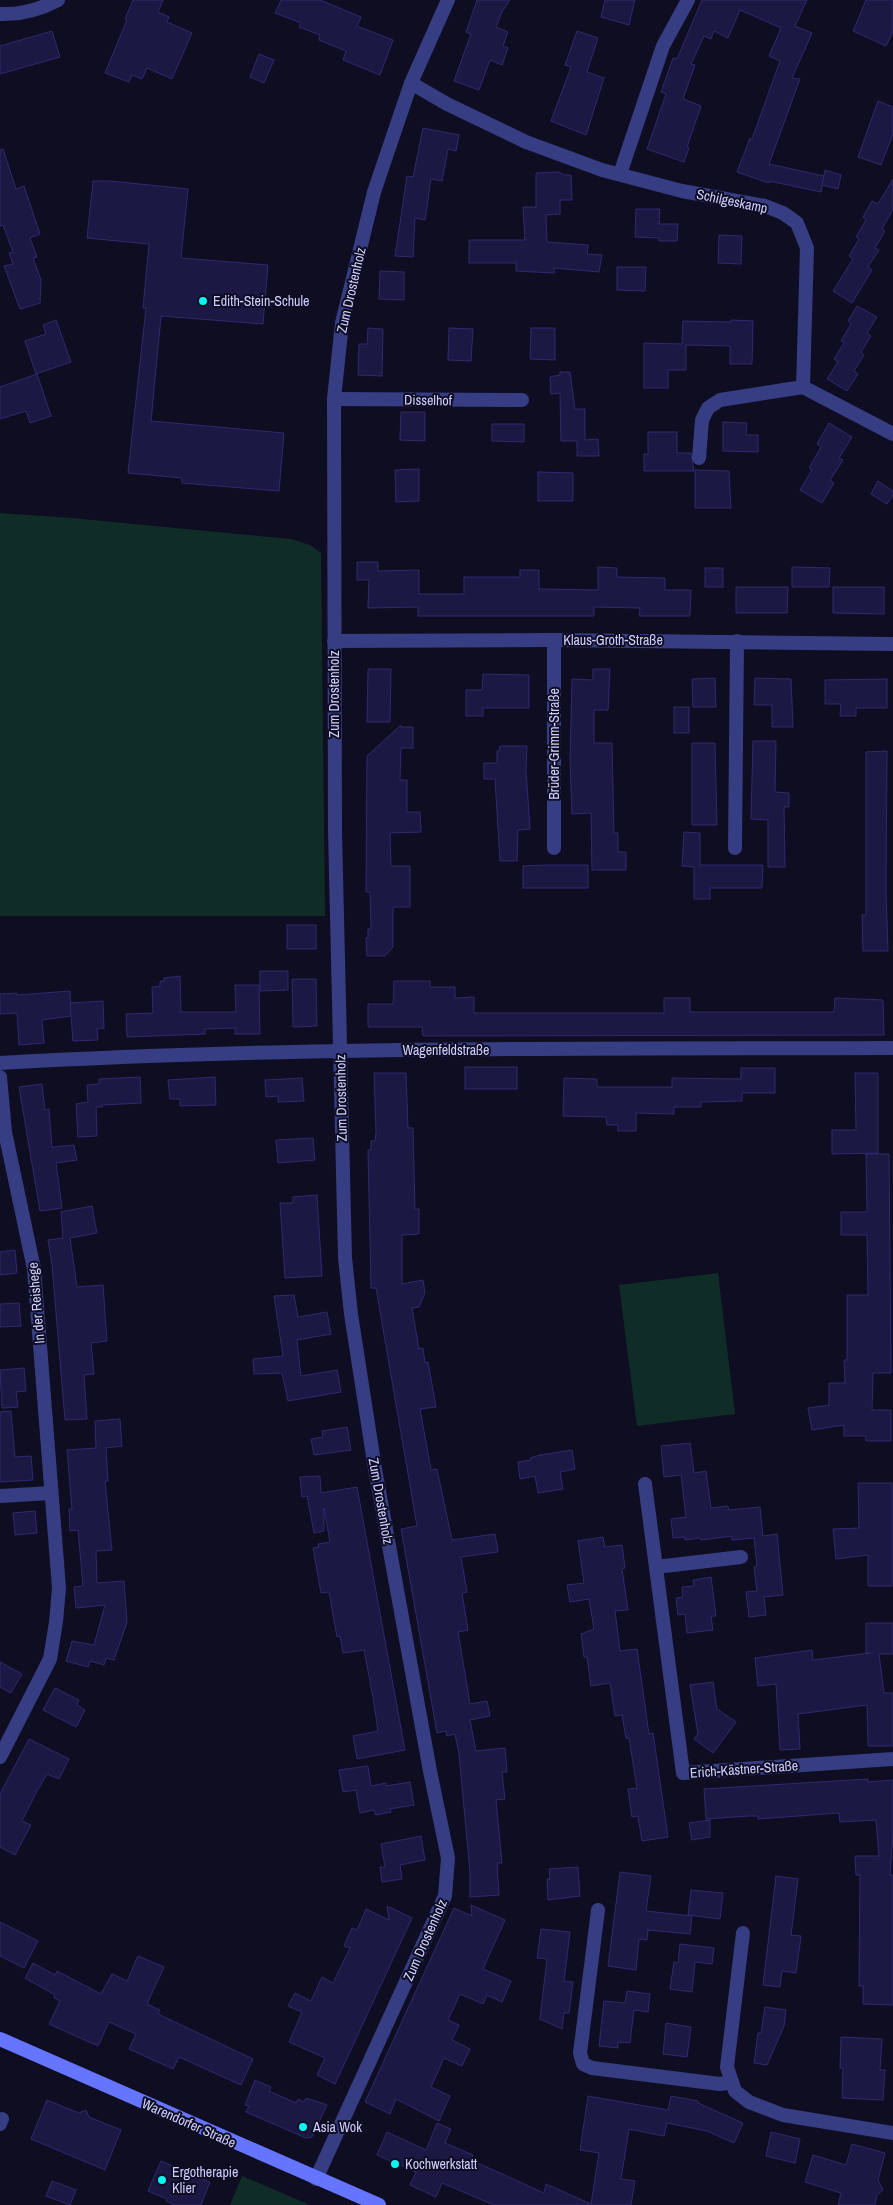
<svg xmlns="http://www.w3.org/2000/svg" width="893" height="2205" viewBox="0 0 893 2205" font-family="'Archivo Narrow',sans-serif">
<rect width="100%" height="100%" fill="#0e0d22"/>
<g fill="#102c27">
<polygon points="0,513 72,518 291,539 310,545 321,553 325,916 0,916"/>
<polygon points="718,1273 735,1414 637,1426 619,1285"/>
<polygon points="242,2176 310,2205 230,2205"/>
</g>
<g fill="#1b1843" stroke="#2e2a70">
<polygon points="133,0 163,0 158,12 169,17 167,22 192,33 172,79 147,68 142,79 132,75 129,82 105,73 127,20 125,19"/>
<polygon points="281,0 320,0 361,17 357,26 393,40 380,75 343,60 346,51 319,40 320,35 299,27 301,23 275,13"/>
<polygon points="477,0 510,0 502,12 496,27 508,32 503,46 508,48 502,65 490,60 479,90 454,81 471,34 466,32"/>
<polygon points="605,0 635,0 629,25 601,17"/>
<polygon points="702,0 807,0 795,26 812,33 792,78 800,79 769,164 824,176 821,192 769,181 769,183 737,172 750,138 752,139 780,61 769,56 781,28 740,10 728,38 714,31 711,39 704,36 691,64 695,65 683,99 701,106 687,147 689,148 684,162 647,149 666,94 661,92 673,58 677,59"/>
<polygon points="866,0 893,0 893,31 886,46 853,31"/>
<polygon points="52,31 60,57 0,74 0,46"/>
<polygon points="577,31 598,38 587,72 604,78 586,135 551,121 571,67 565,65"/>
<polygon points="259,54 274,60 264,83 250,77"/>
<polygon points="878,101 893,107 893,134 881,165 858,157"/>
<polygon points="423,128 459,135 456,151 448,149 442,181 431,179 425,220 415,218 413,257 395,256 407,176 413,177"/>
<polygon points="3,149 16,189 24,186 40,234 30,238 37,257 33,258 41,280 40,303 20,309 4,266 13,264 9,253 13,252 3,225 0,226 0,150"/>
<polygon points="825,170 841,175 838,189 822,185"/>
<polygon points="559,172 564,175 571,175 572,200 560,200 560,214 546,215 547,242 588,245 587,254 602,255 599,272 554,268 554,273 516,271 516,263 469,263 469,240 525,240 523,207 536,207 536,173"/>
<polygon points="893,179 893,209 882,229 885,231 875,248 879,250 868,267 872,270 852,303 833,291 853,259 849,256 859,239 856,237 866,220 863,217 872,201 878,204"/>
<polygon points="93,181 110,181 188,189 181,258 268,265 263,324 161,316 151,421 284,433 279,491 182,483 182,478 128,473 146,308 143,308 149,244 87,238"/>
<polygon points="636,209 660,209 659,224 678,224 677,241 659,241 659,238 635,237"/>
<polygon points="719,235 742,236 741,264 718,263"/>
<polygon points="617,267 646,267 645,291 617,290"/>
<polygon points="380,271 404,272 404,300 379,299"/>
<polygon points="857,306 877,317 867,333 871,336 861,352 864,355 854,371 858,374 847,391 827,379 838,362 834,359 844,343 841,341 851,324 848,321"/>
<polygon points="56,320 71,362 36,374 25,341 46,334 43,325"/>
<polygon points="731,320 753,321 752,364 730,364 730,346 686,345 686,370 668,370 668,388 644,388 644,343 682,344 683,321 731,322"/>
<polygon points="368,328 383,329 382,376 358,375 359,344 367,344"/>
<polygon points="449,328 473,329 471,361 448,360"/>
<polygon points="531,328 555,328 555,360 530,359"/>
<polygon points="560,372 570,372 575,409 585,409 585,440 598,439 599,456 577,456 577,441 561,441 560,393 551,394 550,377 560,375"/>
<polygon points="37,374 51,416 30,423 26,411 0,419 0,387"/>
<polygon points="401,412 425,412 425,441 400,440"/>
<polygon points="723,422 747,423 746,435 758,435 758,452 723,451"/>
<polygon points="829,423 852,437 839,458 843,460 830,480 834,483 822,503 800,490 812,470 809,468 821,447 817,444"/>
<polygon points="492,424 524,424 524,442 492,441"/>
<polygon points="648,432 677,432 677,453 691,453 694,471 644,471 644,454 648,454"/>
<polygon points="419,469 419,501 396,502 395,470"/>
<polygon points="695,470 729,471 731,508 695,508"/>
<polygon points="538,472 573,473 573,501 538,501"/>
<polygon points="878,481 893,491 893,495 887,504 871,494"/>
<polygon points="357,562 378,562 378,571 419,570 419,594 464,594 464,577 520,577 520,570 539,570 539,589 598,590 598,567 617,568 617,577 665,578 665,590 691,590 690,616 639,616 640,608 594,607 594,616 418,616 418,607 368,608 369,580 357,580"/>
<polygon points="792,567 830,568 829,587 792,587"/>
<rect x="705" y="568" width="18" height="19"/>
<polygon points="736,587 788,587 787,613 736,613"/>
<polygon points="833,587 884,587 884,614 833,613"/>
<polygon points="368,669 391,669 390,722 367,722"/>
<polygon points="593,669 610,669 608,710 594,710 594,743 612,743 614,833 618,833 618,852 626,852 626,870 592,870 591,813 572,814 570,761 572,679 593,680"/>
<polygon points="483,674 529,675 529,708 483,708 483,716 466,716 466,690 482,690"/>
<polygon points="715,678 716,707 693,707 692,679"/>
<polygon points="755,678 791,679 793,727 772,727 772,705 754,705"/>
<polygon points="887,679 887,708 856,708 856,716 840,716 841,704 825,704 825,680"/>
<rect x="674" y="707" width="15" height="26"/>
<polygon points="401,725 401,727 413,727 413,748 401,748 400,780 407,780 407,812 420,812 421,832 390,833 391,866 410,866 410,907 393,907 393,947 385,956 367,956 366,938 368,938 368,929 371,929 370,892 366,892 367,756"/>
<polygon points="753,741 776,741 775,792 789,793 789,807 784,807 785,867 768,867 768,820 751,819"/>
<polygon points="692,743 715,743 717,825 692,825"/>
<polygon points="500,746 527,746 526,770 530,829 518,830 517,861 500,861 495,779 484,779 484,763 497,763 497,751 499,751"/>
<polygon points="887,751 886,891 888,951 863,951 862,915 866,915 866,752"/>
<polygon points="684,832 700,833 700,865 763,865 762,888 710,888 710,899 694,899 694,867 682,866"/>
<polygon points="546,865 588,865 588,888 523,888 523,866"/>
<rect x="287" y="925" width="29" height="24"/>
<polygon points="260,971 288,971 288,990 260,991"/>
<polygon points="180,976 181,1012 236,1012 235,985 259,985 260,1034 235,1034 235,1028 205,1029 205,1034 127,1037 126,1014 153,1013 152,987 160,986 160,981 164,981 164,978"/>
<polygon points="292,979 316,979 317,1026 293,1027"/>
<polygon points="394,981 430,981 430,987 455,987 455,998 474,997 474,1013 664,1013 664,998 690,998 690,1012 834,1012 835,998 883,1000 884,1035 423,1036 422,1027 368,1027 368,1004 393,1004"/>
<polygon points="70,991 71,1016 42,1020 44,1043 19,1045 17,1013 0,1014 0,994 17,993 17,995"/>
<polygon points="103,1001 104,1028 97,1029 98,1040 73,1041 70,1003"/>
<rect x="465" y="1067" width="52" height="22"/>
<polygon points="741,1068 775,1068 775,1093 742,1093 742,1101 701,1102 701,1107 674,1107 674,1114 636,1113 636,1131 618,1131 618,1125 607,1125 606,1117 563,1116 564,1078 597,1079 597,1087 672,1087 672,1078 741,1079"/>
<polygon points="374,1073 406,1073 408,1128 413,1128 415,1209 419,1209 419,1234 402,1235 402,1284 423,1280 425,1293 419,1307 412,1308 419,1349 423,1348 425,1363 428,1362 436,1407 420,1409 431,1470 437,1469 452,1540 495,1534 498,1552 461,1557 467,1592 462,1593 468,1630 458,1632 470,1704 487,1701 490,1716 470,1720 476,1751 505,1748 507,1772 502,1772 505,1799 496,1800 502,1863 497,1863 499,1895 470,1897 470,1872 459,1754 455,1734 447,1736 446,1731 437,1733 401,1529 417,1526 376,1288 371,1288 368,1150 371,1150 371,1141 375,1141 376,1132"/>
<polygon points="855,1073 878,1073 878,1153 832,1154 832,1130 856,1130"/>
<polygon points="140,1077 141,1103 102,1105 102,1107 96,1107 97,1136 78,1137 76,1104 88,1102 87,1085 99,1084 99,1079"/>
<polygon points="215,1077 216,1105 180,1106 180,1099 170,1099 168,1080"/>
<polygon points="302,1078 304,1101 278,1102 278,1096 266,1097 265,1080"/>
<polygon points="42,1084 45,1110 49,1109 52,1147 74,1145 77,1160 56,1163 62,1208 40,1211 19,1087"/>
<polygon points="313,1138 315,1160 278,1163 276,1140"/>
<polygon points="866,1154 889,1154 891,1373 873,1373 872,1410 891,1410 891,1441 866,1441 866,1436 844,1436 844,1425 812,1430 808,1408 829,1405 829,1383 845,1383 844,1360 847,1360 847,1295 868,1295 867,1235 841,1235 841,1212 867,1212"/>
<polygon points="317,1195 322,1276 285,1278 280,1203 293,1203 293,1197"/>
<polygon points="92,1206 97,1233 70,1238 77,1287 103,1285 107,1341 91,1343 94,1374 84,1375 87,1419 65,1420 52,1265 48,1240 63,1238 61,1212"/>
<polygon points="15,1250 17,1273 0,1275 0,1252"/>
<polygon points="294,1295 298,1317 327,1312 331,1334 297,1340 301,1376 337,1370 341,1392 288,1401 282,1373 254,1374 253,1359 283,1356 274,1296"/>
<polygon points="19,1303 21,1326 0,1327 0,1304"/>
<polygon points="24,1368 26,1391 16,1392 18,1407 2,1408 0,1370"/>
<polygon points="11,1411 15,1457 31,1456 33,1480 0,1482 0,1412"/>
<polygon points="120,1419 122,1446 106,1448 108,1481 105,1481 112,1550 96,1551 97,1583 124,1581 127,1622 114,1660 106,1658 104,1665 90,1661 88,1667 66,1661 72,1641 94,1645 105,1605 76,1608 74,1587 83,1586 78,1530 70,1531 69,1509 72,1509 67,1450 96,1448 95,1421"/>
<polygon points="347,1427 351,1450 314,1455 311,1439 323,1437 322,1431"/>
<polygon points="690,1443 694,1473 706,1471 711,1508 728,1506 729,1510 760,1507 763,1536 777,1534 783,1595 764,1597 766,1615 749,1617 746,1592 757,1591 754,1567 757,1566 754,1538 732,1540 732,1536 701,1540 700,1538 685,1540 685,1537 673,1538 671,1519 686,1517 681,1475 664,1477 661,1446"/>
<polygon points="572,1450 575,1469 560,1472 563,1489 538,1493 535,1476 520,1479 518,1462 531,1460 530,1458 540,1455"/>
<polygon points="320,1476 321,1493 357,1487 405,1750 357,1759 353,1736 378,1731 373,1697 364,1650 343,1653 340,1636 337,1637 329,1592 321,1593 313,1548 319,1547 318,1544 330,1542 324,1508 324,1531 314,1533 307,1496 302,1497 300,1477"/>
<polygon points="858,1483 892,1483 892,1586 868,1586 868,1555 836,1559 833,1529 859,1528"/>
<polygon points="35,1511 37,1533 15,1535 13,1513"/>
<polygon points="603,1537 605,1547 622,1545 625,1568 622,1569 628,1610 615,1611 620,1651 637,1649 649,1734 653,1733 668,1837 642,1841 638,1816 632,1817 628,1789 637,1788 629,1738 626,1738 622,1715 615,1716 610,1683 591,1686 587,1657 584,1657 581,1634 594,1629 589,1599 570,1602 567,1585 584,1583 578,1541"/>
<polygon points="711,1577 716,1616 711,1616 713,1630 687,1633 685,1614 678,1615 676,1598 683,1597 682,1587 694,1586 693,1580"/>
<polygon points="866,1623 893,1623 893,1654 879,1654 884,1693 893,1693 893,1746 868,1746 867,1705 798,1714 800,1749 780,1750 776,1684 758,1686 755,1658 812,1650 813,1660 870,1653 866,1653"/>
<polygon points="0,1662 22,1674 11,1693 0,1687"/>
<polygon points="713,1682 717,1709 736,1722 713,1753 694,1739 698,1734 690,1685"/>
<polygon points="55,1688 79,1700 77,1705 85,1710 76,1727 43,1710"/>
<polygon points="29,1739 69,1759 59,1779 47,1774 37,1791 22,1821 31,1825 15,1855 0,1847 0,1794"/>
<polygon points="368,1766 371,1786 386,1783 386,1786 410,1782 414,1805 390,1809 391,1812 376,1815 374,1810 360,1813 356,1790 343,1792 339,1770"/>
<polygon points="868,1779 868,1782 893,1780 893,1836 890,1875 893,1875 893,2005 863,2004 863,1986 859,1986 860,1875 856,1875 855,1856 879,1856 876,1820 840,1822 839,1813 758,1819 758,1816 749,1816 706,1819 704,1789"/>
<polygon points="710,1820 710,1837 692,1840 689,1823"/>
<polygon points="421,1836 425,1860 400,1865 402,1879 382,1882 380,1867 385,1867 381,1844"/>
<polygon points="578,1867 580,1896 548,1900 547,1879 550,1879 549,1869"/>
<polygon points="620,1872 651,1876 646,1911 692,1916 690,1934 648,1930 647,1940 639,1939 636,1970 608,1966"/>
<polygon points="776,1876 798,1879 791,1935 801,1936 796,1973 782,1971 780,1987 763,1985"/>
<polygon points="691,1890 723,1893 720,1919 688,1915"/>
<polygon points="471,1905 505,1920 483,1969 511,1981 502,2002 487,1995 483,2004 460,1994 448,2020 459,2025 452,2040 470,2049 462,2066 444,2058 431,2087 450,2096 439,2121 396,2099 390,2114 365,2102 454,1908 472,1916"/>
<polygon points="387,1906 412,1918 335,2084 317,2075 325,2058 289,2042 302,2012 288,2006 295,1993 311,2001 322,1977 333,1983 350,1948 344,1946 352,1928 357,1930 366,1909 389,1920"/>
<polygon points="0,1922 38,1941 24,1968 0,1956"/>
<polygon points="541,1929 570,1932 564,1981 573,1982 569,2013 564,2013 562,2029 540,2019 547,1959 537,1958"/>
<polygon points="680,1944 714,1948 712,1964 695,1962 692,1992 670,1989 674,1962 678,1963"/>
<polygon points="138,1956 164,1967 147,2004 160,2010 158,2014 253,2059 241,2085 179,2057 173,2069 129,2049 136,2034 109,2022 98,2046 49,2024 60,2001 54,1998 55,1995 25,1978 33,1963 55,1975 57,1971 101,1994 112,1974 127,1981"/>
<polygon points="627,1991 650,1994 648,2012 634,2010 630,2043 618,2042 618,2048 599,2046 604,2001 625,2003"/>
<polygon points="765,2007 786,2010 784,2026 767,2065 754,2063 758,2033 761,2033"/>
<polygon points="666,2023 691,2027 687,2057 663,2054"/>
<polygon points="841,2037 882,2039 880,2070 885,2070 883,2100 842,2098 843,2068 840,2068"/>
<polygon points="255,2080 271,2087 269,2091 296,2103 298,2099 304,2102 306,2098 327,2105 312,2137 306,2138 246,2112 249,2106 245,2105"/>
<polygon points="588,2096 668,2110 671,2096 698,2101 698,2103 743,2123 734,2143 707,2131 667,2123 664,2136 629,2129 621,2179 635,2181 631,2205 494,2205 442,2183 436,2197 410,2185 416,2172 377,2155 387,2132 426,2150 437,2123 451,2129 445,2143 473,2155 471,2160 544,2193 546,2184 591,2204 599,2153 580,2150"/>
<polygon points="47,2100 79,2113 86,2110 89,2117 121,2130 105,2170 31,2139"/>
<polygon points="771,2132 800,2139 795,2163 766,2156"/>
<polygon points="852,2144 885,2153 878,2180 883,2190 877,2195 875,2205 838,2205 841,2193 805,2182 813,2155 846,2165"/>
<polygon points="161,2161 210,2182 201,2205 174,2205 166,2201 167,2199 148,2191"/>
<polygon points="52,2181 76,2190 70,2205 46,2196"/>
</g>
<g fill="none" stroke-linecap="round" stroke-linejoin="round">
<g stroke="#363d82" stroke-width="14">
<path d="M0,14C21,15 39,10 58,0"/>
<polyline points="411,83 447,104 526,142 602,170 682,191 765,206 783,213 797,223 807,248 803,387"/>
<polyline points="620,174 663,46 688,0"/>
<polyline points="334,399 522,400"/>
<polyline points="699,458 702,420 708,408 720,400 803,387 893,434"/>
<polyline points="554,640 554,848"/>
<polyline points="334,641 554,640 893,644"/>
<polyline points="735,848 737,641"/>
<path d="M0,1063C297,1046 595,1049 893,1048"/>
<polyline points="0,1077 5,1132 34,1269 59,1588 56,1622 50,1659 0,1757"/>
<polyline points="645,1484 683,1773 893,1759"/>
<polyline points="0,1496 51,1493"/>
<polyline points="656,1567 741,1557"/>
<polyline points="598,1910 580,2053 583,2064 592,2068 720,2084 732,2082"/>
<polyline points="743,1933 727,2067 735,2091 749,2102 783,2115 893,2133"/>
<polyline points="0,2124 2,2119"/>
<polyline points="316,2179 445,1896 448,1858 430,1771 375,1469 351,1314 345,1258 335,831 334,399 342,323 374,192 411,83 448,0"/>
</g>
<polyline stroke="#6575ff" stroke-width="14" points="0,2039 379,2205"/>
</g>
<g fill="#00f9f1" stroke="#0e0d22" stroke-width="2">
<circle cx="203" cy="301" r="5"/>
<circle cx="303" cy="2127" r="5"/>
<circle cx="395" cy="2164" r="5"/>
<circle cx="162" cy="2180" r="5"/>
</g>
<g text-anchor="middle" stroke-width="4" stroke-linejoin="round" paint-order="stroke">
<g font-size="14" fill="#ceceff" stroke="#0e0d22">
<text transform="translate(732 201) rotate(12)" y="5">Schilgeskamp</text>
<text transform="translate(351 290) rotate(-77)" y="5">Zum Drostenholz</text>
<text transform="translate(428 400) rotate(1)" y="5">Disselhof</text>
<text x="613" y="645">Klaus-Groth-Straße</text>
<text transform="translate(334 694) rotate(-90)" y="5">Zum Drostenholz</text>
<text transform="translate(554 744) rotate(-90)" y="5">Brüder-Grimm-Straße</text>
<text x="446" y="1055">Wagenfeldstraße</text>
<text transform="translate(341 1098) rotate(-91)" y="5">Zum Drostenholz</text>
<text transform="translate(36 1303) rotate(-95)" y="5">In der Reishege</text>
<text transform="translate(381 1501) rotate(80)" y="5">Zum Drostenholz</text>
<text transform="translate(744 1769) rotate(-4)" y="5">Erich-Kästner-Straße</text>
<text transform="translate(425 1940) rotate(-66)" y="5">Zum Drostenholz</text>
<text transform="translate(189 2123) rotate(24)" y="5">Warendorfer Straße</text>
</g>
<g font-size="14" fill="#ceceff" stroke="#0e0d22" text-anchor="start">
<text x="213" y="306">Edith-Stein-Schule</text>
<text x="313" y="2132">Asia Wok</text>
<text x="405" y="2169">Kochwerkstatt</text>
<text x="172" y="2177">Ergotherapie<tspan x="172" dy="16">Klier</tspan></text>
</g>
</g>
</svg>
